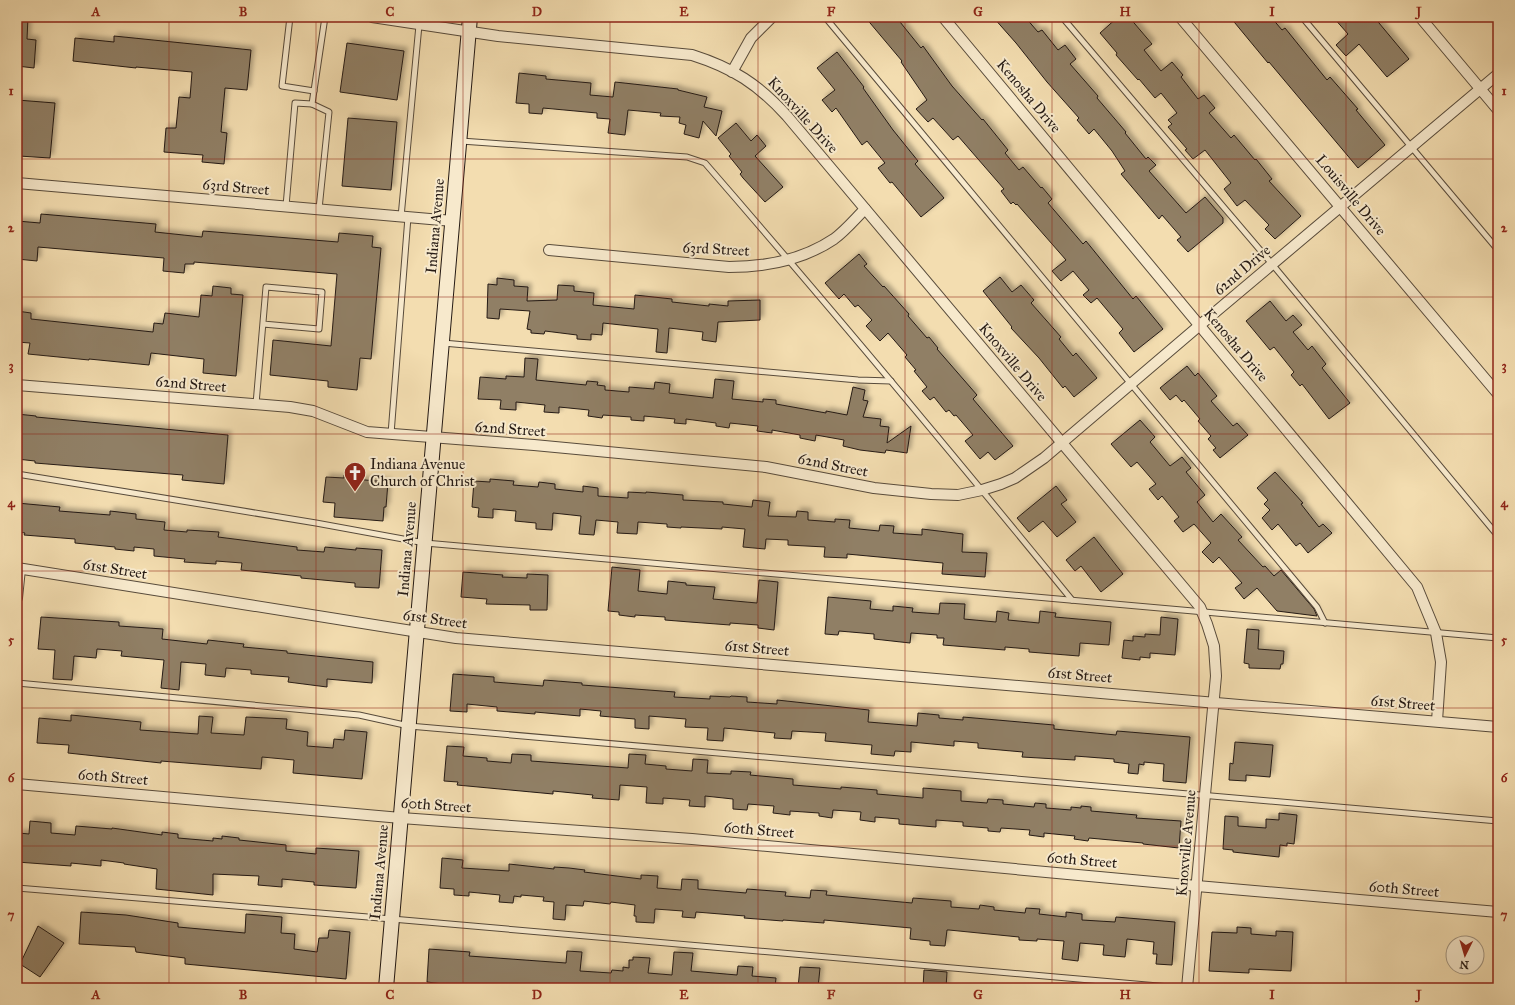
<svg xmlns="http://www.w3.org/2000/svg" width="1515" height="1005" viewBox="0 0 1515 1005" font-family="'IM FELL Great Primer',serif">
<defs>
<filter id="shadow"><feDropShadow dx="3.5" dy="-3.5" stdDeviation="2" flood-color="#0004"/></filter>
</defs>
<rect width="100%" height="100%" fill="#f3ddb0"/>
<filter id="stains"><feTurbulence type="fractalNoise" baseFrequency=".005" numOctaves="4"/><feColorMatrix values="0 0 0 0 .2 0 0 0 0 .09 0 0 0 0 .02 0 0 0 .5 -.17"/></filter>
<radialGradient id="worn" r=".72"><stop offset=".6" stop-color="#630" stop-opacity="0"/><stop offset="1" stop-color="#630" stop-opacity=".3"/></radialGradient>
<g fill="#907f65" stroke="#251a14" filter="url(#shadow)">
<polygon points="17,17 28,17 27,39 36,40 34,68 17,66"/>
<polygon points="865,17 896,17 921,48 923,46 952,86 982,120 983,119 1008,150 1005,153 1019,170 1023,167 1041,188 1042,187 1052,199 1048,203 1083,244 1086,241 1133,299 1136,296 1163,329 1134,352 1119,333 1123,329 1097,298 1091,303 1083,295 1089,290 1073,271 1061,281 1052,271 1066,260 1017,204 1016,205 1013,202 1011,204 1001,191 1004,189 958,136 953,140 933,118 928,122 916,109 927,100 901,62 902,61"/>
<polygon points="993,17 1025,17 1038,32 1042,30 1058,50 1065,45 1076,59 1070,64 1098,96 1097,98 1126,132 1125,133 1146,159 1148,157 1156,165 1149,171 1186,213 1205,197 1223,218 1223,223 1188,252 1177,240 1181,237 1162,215 1159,219 1121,174 1125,171 1112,151 1094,129 1089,134 1077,120 1079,118 1047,82 1016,43"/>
<polygon points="1118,17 1129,17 1152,44 1144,50 1161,71 1172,62 1183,75 1181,77 1198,99 1204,95 1215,108 1209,113 1231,138 1234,135 1255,160 1256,159 1272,179 1269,181 1301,216 1275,239 1265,229 1269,225 1245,200 1237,206 1224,189 1231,183 1205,150 1193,159 1185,150 1187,149 1168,127 1172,124 1168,120 1177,113 1161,93 1155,98 1139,79 1138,80 1116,55 1117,53 1100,33"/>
<polygon points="1230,17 1271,17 1282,30 1285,28 1327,80 1330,77 1358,109 1356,110 1385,145 1358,168 1269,62 1268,63"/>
<polygon points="1333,17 1374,17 1409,59 1387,77 1359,44 1346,56 1336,45 1348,34"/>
<polygon points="114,36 251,50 247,90 225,88 221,132 227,133 224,164 202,162 203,155 164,152 166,128 176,128 179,97 190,98 192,72 136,67 136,68 73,61 75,38 114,42"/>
<polygon points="347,43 404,51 397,100 340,92"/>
<polygon points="837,52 864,87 863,88 893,130 918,161 915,164 944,198 921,217 892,182 890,183 878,168 885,163 867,141 862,145 836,108 832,112 822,100 835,90 817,68"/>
<polygon points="519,73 546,76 546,79 591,83 590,95 613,97 615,82 678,89 678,90 707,97 704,107 722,111 716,136 703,121 699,138 684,134 686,125 679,123 680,117 660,116 661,113 628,110 625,135 608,133 610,119 597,118 597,113 543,108 542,114 529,113 529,104 516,103"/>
<polygon points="17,100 55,103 50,158 19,156 21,136 17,136"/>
<polygon points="348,118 397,122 391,190 342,186"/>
<polygon points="736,123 751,141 757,135 766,146 755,156 783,187 765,202 743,178 740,174 742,172 729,156 731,154 718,138"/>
<polygon points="41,214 156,224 155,232 202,237 203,231 338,242 339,233 373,236 372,247 381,248 371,359 360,358 357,390 328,387 328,381 270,375 273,340 331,346 337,274 194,262 194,264 185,264 184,273 163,271 164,258 38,247 37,261 17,259 17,221 40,223"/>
<polygon points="859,254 867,264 864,266 883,287 884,286 909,314 908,316 927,338 929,337 938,348 937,349 977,395 973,399 1013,446 995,460 988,452 980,459 965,441 973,435 956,415 954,416 949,410 946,412 934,397 930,400 922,391 927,387 914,371 916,370 905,357 907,355 888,333 880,341 866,326 872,320 858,305 855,307 844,294 839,299 825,283"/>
<polygon points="1000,277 1012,292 1021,285 1034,300 1031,303 1061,337 1059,339 1073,356 1076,353 1097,378 1074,397 1065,386 1063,388 1039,358 1011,328 1012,327 983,291"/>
<polygon points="497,278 514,280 514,286 528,287 527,301 557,300 558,285 574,286 574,291 594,293 593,305 634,309 635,295 672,299 672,302 709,306 709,304 728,306 728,301 760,300 760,320 718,322 716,342 702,340 703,332 669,328 667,353 656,352 658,329 603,323 602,335 591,334 591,340 577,339 577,335 545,331 544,334 531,333 531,330 527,329 530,311 500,309 499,319 487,318 488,284 497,285"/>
<polygon points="213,286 231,288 231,294 243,295 236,376 203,373 204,359 151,353 149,365 89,359 89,360 28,354 30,343 17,342 17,311 31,313 31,319 153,332 154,323 163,324 165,313 199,317 201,295 212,296"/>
<polygon points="1270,301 1286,321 1293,315 1302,325 1293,332 1308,350 1312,346 1326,364 1322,368 1350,403 1329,419 1302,384 1300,386 1291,375 1294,372 1274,347 1270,350 1246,321"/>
<polygon points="525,358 538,359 536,380 586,385 587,381 598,382 597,385 605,386 605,390 629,392 629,387 654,389 655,382 670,384 669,393 713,398 715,379 734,381 732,399 763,402 763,399 776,400 776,404 826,413 826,411 847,415 853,387 865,390 863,400 868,401 863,417 881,419 880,426 889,427 887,443 911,426 907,453 886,450 885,453 860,450 843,446 844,440 816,435 815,441 800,438 800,435 772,430 772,433 757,431 758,426 730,423 729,428 716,426 716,423 686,419 686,424 674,423 675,419 644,416 644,421 631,420 631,417 603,415 602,418 588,416 589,410 559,407 559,413 544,412 545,405 516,402 516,410 500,409 501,400 478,399 480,377 506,379 506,376 524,377"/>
<polygon points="1187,366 1195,376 1198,373 1217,396 1211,401 1233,426 1237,423 1248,435 1220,458 1213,450 1216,448 1208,439 1211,436 1198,421 1200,419 1184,400 1182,402 1176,395 1170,400 1160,388"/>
<polygon points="17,414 36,416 36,417 228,435 224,484 182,480 183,475 35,463 35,461 17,459"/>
<polygon points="1140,420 1155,437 1150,442 1170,466 1182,457 1191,468 1186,472 1205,495 1197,502 1213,522 1221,514 1242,537 1238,540 1263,567 1265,566 1274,576 1281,570 1314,609 1317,616 1277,611 1257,588 1244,599 1235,588 1242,583 1219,557 1213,563 1202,552 1211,543 1194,524 1183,532 1174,521 1179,517 1162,496 1158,500 1149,489 1156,484 1137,462 1131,467 1111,444"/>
<polygon points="1275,472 1303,503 1301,504 1319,527 1323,524 1332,533 1308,553 1300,543 1296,546 1278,524 1272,530 1262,518 1270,510 1264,504 1268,500 1257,488"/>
<polygon points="344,475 354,476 354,479 388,482 386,507 384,507 383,521 334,517 335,503 323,502 326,477 344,478"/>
<polygon points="490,479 514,481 513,485 538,487 539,482 555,484 555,489 583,492 583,486 598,488 598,496 628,498 628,492 646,493 646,492 683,495 683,500 723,502 723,504 752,507 753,500 770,502 768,516 796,517 797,511 808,512 808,520 835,522 835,519 850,520 849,528 879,531 880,525 894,526 893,533 922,535 922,529 963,534 962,552 987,553 985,577 942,574 943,563 847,554 847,558 824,557 825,547 788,545 788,540 766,539 765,549 743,547 745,529 722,527 722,529 681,527 681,528 667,527 667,524 638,522 637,534 617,533 618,522 596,520 594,535 579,534 581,516 553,513 552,530 536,529 536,523 515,521 516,511 493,509 493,518 478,517 479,508 472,507 474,481 490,482"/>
<polygon points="1056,486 1067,500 1061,504 1076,522 1057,537 1043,521 1029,532 1017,518"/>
<polygon points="17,503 60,507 59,511 110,515 110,511 136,514 136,519 165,522 164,530 187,532 187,530 219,532 218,537 297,547 297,550 324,552 325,547 356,550 356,548 382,550 379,588 355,587 355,583 301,578 301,576 241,570 242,563 216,561 216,564 184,562 185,559 154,556 154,549 134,547 134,551 115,549 115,547 75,543 75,539 24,535 25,533 17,532"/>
<polygon points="1094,537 1123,574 1101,592 1081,566 1075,571 1066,560"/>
<polygon points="612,567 640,570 638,591 667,594 668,581 686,583 686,585 715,587 713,599 757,603 759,580 778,582 774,630 758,628 758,625 730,623 730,625 690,622 665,620 665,617 635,615 635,617 619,615 619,612 608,611"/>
<polygon points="463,572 503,575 502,577 527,578 527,574 548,575 547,610 530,610 530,605 486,604 487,599 461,597"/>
<polygon points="828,597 871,601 870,609 893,611 893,606 913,608 912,612 939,614 940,603 965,604 964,619 996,622 997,611 1009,613 1008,620 1039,623 1040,611 1056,613 1055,617 1111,622 1109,645 1080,643 1079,656 1029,652 1029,649 1005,647 1005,650 943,645 944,638 937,638 937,635 911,633 910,643 874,639 874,634 839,631 838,635 825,634"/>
<polygon points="41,617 119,622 119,626 163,629 162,639 207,644 208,640 244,644 243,647 287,651 287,653 373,662 372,683 327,679 327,687 288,682 289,677 251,674 251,670 226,668 225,677 205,675 206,664 181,662 179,690 161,688 164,660 121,656 122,651 97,649 96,658 74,656 72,680 53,679 55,650 38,649"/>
<polygon points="1161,617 1178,619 1175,655 1150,653 1150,658 1140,657 1140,660 1122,658 1124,640 1133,641 1133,636 1145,637 1145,634 1160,635"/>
<polygon points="1247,629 1259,630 1258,649 1284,651 1283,664 1281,664 1280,669 1249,668 1249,664 1244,663"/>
<polygon points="453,674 494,677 494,682 543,686 544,680 582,683 582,685 675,692 674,697 710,699 710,696 730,697 731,696 747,697 747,702 777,704 777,700 869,710 868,722 917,726 918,713 939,715 939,718 963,720 963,717 1054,725 1054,729 1116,735 1117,731 1190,737 1186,783 1163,781 1164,764 1144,762 1144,765 1139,764 1138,774 1128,773 1129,764 1114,762 1114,759 1075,756 1075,760 1022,757 1023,752 978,748 978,743 954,741 954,746 911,742 911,752 895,751 894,756 871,754 872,745 825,741 826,733 792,731 791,739 774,738 775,733 724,728 723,741 707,740 708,728 685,727 686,719 649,716 649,729 635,728 635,719 600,716 601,711 580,709 580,716 535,712 535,714 497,711 497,707 467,704 467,712 450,711"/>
<polygon points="71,715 141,722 140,730 198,734 199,716 213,717 211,733 244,735 246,717 287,719 286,729 308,732 307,746 333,748 334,739 344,740 345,730 367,732 362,779 293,773 294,760 262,757 261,769 161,761 161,763 68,753 69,745 37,743 39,718 71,721"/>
<polygon points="1235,742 1273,745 1270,777 1246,775 1246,781 1229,780 1230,763 1233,764"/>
<polygon points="447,746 464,747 463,756 487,758 487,761 511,763 512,754 531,755 531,761 628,768 629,754 646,755 645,764 666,766 666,769 692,771 693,759 708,760 707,773 731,774 731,771 751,772 750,775 793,779 793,785 841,789 841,787 877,790 877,794 923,798 923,788 961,791 961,801 987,803 988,799 1003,800 1003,804 1034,807 1035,803 1046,804 1046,808 1071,810 1071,807 1081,808 1081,806 1091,807 1091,811 1137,815 1136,818 1181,821 1179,848 1143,844 1143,843 1089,838 1088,841 1074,839 1075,836 1044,833 1044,837 1029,835 1030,830 1001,828 1000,832 988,831 988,828 963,826 963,822 936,820 936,827 899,824 899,819 875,817 875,822 860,820 861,812 833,810 832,818 819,816 819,813 790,811 790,815 773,813 774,806 748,804 747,810 733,809 733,799 705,796 705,807 689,806 690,800 663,798 663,804 646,803 647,787 620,785 619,800 592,798 593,795 553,791 553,794 457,785 458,782 444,781"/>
<polygon points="1279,813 1297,815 1294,844 1287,843 1287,846 1280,845 1279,857 1233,852 1233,850 1223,849 1225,816 1238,817 1238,826 1266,828 1266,819 1279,820"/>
<polygon points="30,821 51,823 51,833 75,835 76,826 112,829 112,828 162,835 162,832 178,834 178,838 213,841 213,838 222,839 222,836 239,838 239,840 286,845 286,851 316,854 316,848 359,851 356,888 314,885 314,882 282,879 282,887 258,885 259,876 213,874 213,895 156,889 157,869 124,864 124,863 101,860 101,866 71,863 71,866 17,862 17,841 18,841 19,833 29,834"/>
<polygon points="442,858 463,860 462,868 509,871 509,864 554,869 554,867 569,868 585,870 584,872 641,879 641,875 658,876 657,888 681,890 682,879 698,880 698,889 746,893 747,889 786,892 785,896 810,898 811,890 827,891 826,895 912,903 913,898 951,901 951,907 979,909 980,905 994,907 994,910 1025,913 1026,908 1040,909 1039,914 1066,917 1066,912 1082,914 1082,920 1115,922 1116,917 1175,922 1172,965 1156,964 1157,954 1153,954 1154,942 1127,939 1125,957 1103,955 1104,945 1080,943 1078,961 1062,959 1064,941 1037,939 1037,941 1019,940 1019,937 949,930 947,930 945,946 930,945 930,941 910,939 911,928 824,920 824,923 783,920 783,921 744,918 745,916 696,912 695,918 682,917 683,911 655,909 654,923 636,922 636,916 634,916 635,905 611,902 610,904 584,901 583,906 566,905 565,920 553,919 554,902 543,901 544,897 521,895 521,897 514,896 513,903 499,902 500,895 469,892 469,896 454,895 454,889 440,888"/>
<polygon points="81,912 126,915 178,923 178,927 245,933 246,914 282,917 281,933 295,934 294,949 317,952 319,938 328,938 329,930 350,932 346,979 185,964 185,958 136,952 135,947 79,944"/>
<polygon points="38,926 64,943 40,977 20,964"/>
<polygon points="1237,927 1251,928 1251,934 1276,936 1276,931 1293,932 1291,971 1249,969 1249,973 1209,971 1212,932 1237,933"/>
<polygon points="429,949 470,952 469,956 566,963 567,951 582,952 580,971 611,973 612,970 623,971 623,967 629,968 629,960 633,960 633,957 650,958 648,973 672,975 674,952 693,953 691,971 737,975 738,966 753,967 752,976 776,978 775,988 497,988 467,985 467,988 451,987 451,985 427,982"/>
<polygon points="800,967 820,968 818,988 798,988"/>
<polygon points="924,970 947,972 946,988 923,988"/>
</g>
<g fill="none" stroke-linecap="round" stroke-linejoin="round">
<g stroke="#584b3b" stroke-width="7">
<g id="lane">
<polyline points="290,17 282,86 314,91"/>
<polyline points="825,17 1317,607 1325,623"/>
<polyline points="1062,17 1272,264 1498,536"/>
<polyline points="1302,17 1498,250"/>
<path d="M461,141L687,157L705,163C830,307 952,453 1072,600"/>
<polyline points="286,206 295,103 312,104"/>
<polyline points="319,209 329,112 312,104 325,17"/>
<polyline points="401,217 419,25"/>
<polyline points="443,343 858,380 891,381"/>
<polyline points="256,404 266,287 322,292 319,329 263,324"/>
<polyline points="391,434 408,217"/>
<polyline points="17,474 316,523 425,543 1498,638"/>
<polyline points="17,683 359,715 409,726 1498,821"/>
<polyline points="17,888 392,919 1181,988"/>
</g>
</g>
<g stroke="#584b3b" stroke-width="12">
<g id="street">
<path d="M372,17L498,36L692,55C733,68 758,84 787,116L1200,607L1207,624L1214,646L1216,676L1187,988"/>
<polyline points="943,17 1417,587 1436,633 1441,662 1437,721"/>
<polyline points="1180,17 1498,394"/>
<polyline points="1420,17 1498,110"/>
<polyline points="732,72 751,38 772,17"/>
<polyline points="17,183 453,221"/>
<path d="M549,250L729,267C765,267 803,260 834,239C845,231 855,219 865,209"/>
<polyline points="17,385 290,407 313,411 367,432 534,445 766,467 874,488 931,494 958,495 982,490 1001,484 1015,478 1044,458 1200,325 1498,74"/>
<polyline points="17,568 456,638 1498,727"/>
<polyline points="17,598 20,569"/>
<polyline points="17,784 401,818 692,839 1197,886 1498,912"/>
</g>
</g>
<g stroke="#251a14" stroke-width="16">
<polyline id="secondary" points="386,988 470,17"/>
</g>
<use href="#lane" stroke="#f7e9cc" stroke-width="5"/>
<use href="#street" stroke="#f7e9cc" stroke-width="10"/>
<use href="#secondary" stroke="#f7e9cc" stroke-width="14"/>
</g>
<path fill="none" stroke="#8f2418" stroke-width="1" stroke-opacity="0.55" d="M169,17V988M316,17V988M463,17V988M610,17V988M758,17V988M905,17V988M1052,17V988M1199,17V988M1346,17V988M17,159H1498M17,297H1498M17,434H1498M17,571H1498M17,708H1498M17,846H1498"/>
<defs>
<g id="church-pin" transform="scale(1.15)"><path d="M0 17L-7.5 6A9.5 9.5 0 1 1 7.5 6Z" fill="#8f2418" stroke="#f7e9cc"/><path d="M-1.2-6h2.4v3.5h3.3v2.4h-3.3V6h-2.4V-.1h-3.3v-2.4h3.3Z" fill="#fff"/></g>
</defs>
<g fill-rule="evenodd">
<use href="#church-pin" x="355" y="473"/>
</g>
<g text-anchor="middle" stroke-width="4" stroke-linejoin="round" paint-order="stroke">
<g font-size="15" fill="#251a14" stroke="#f7e9cc">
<text transform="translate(1029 96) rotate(50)" y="5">Kenosha Drive</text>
<text transform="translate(803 115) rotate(48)" y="5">Knoxville Drive</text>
<text transform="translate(236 187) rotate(5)" y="5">63rd Street</text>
<text transform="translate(1351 195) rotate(50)" y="5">Louisville Drive</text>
<text transform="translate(435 226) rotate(-85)" y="5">Indiana Avenue</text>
<text transform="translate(716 249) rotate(3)" y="5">63rd Street</text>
<text transform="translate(1242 270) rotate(-40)" y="5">62nd Drive</text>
<text transform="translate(1236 345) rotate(50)" y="5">Kenosha Drive</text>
<text transform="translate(1013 362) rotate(50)" y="5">Knoxville Drive</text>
<text transform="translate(191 384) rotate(5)" y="5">62nd Street</text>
<text transform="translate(510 429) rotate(4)" y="5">62nd Street</text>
<text transform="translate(833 465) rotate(11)" y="5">62nd Street</text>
<text transform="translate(407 549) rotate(-85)" y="5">Indiana Avenue</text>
<text transform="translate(115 569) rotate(9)" y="5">61st Street</text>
<text transform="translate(435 619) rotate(8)" y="5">61st Street</text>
<text transform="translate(757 648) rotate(5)" y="5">61st Street</text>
<text transform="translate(1080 675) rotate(5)" y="5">61st Street</text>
<text transform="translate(1403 703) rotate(5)" y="5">61st Street</text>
<text transform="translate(113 777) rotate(5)" y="5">60th Street</text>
<text transform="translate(436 805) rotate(4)" y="5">60th Street</text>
<text transform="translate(759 830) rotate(5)" y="5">60th Street</text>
<text transform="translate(1186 843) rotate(-85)" y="5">Knoxville Avenue</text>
<text transform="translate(1082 860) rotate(5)" y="5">60th Street</text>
<text transform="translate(379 872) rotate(-85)" y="5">Indiana Avenue</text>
<text transform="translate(1404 889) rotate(5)" y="5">60th Street</text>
</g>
<g font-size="15" fill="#251a14" stroke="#f7e9cc" text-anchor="start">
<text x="370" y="469">Indiana Avenue<tspan x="370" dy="17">Church of Christ</tspan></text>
</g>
</g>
<rect width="1515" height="1005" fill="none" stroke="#f3ddb0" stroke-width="44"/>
<g transform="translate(1465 955) rotate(185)"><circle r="19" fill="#f7e9cc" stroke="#a39682"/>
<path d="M0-3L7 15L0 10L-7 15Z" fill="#8f2418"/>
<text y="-6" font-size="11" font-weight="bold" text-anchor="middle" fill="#251a14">N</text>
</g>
<rect x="22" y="22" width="1471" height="961" fill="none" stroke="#8f2418" stroke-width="1.5"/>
<g font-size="13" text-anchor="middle" font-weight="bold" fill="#8f2418">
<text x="96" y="16">A</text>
<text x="243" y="16">B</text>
<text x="390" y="16">C</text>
<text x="537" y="16">D</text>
<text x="684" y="16">E</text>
<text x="831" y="16">F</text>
<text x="978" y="16">G</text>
<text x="1125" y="16">H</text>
<text x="1272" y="16">I</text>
<text x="1419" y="16">J</text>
<text x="11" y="95">1</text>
<text x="1504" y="95">1</text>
<text x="11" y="232">2</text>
<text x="1504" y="232">2</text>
<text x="11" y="370">3</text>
<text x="1504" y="370">3</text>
<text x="11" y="507">4</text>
<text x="1504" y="507">4</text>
<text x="11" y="644">5</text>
<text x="1504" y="644">5</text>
<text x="11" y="782">6</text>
<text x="1504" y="782">6</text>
<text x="11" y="919">7</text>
<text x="1504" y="919">7</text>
<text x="96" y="999">A</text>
<text x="243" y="999">B</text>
<text x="390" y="999">C</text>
<text x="537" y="999">D</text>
<text x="684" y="999">E</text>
<text x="831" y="999">F</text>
<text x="978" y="999">G</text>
<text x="1125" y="999">H</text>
<text x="1272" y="999">I</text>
<text x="1419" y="999">J</text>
</g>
<rect width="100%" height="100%" filter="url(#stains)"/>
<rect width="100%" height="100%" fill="url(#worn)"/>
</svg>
